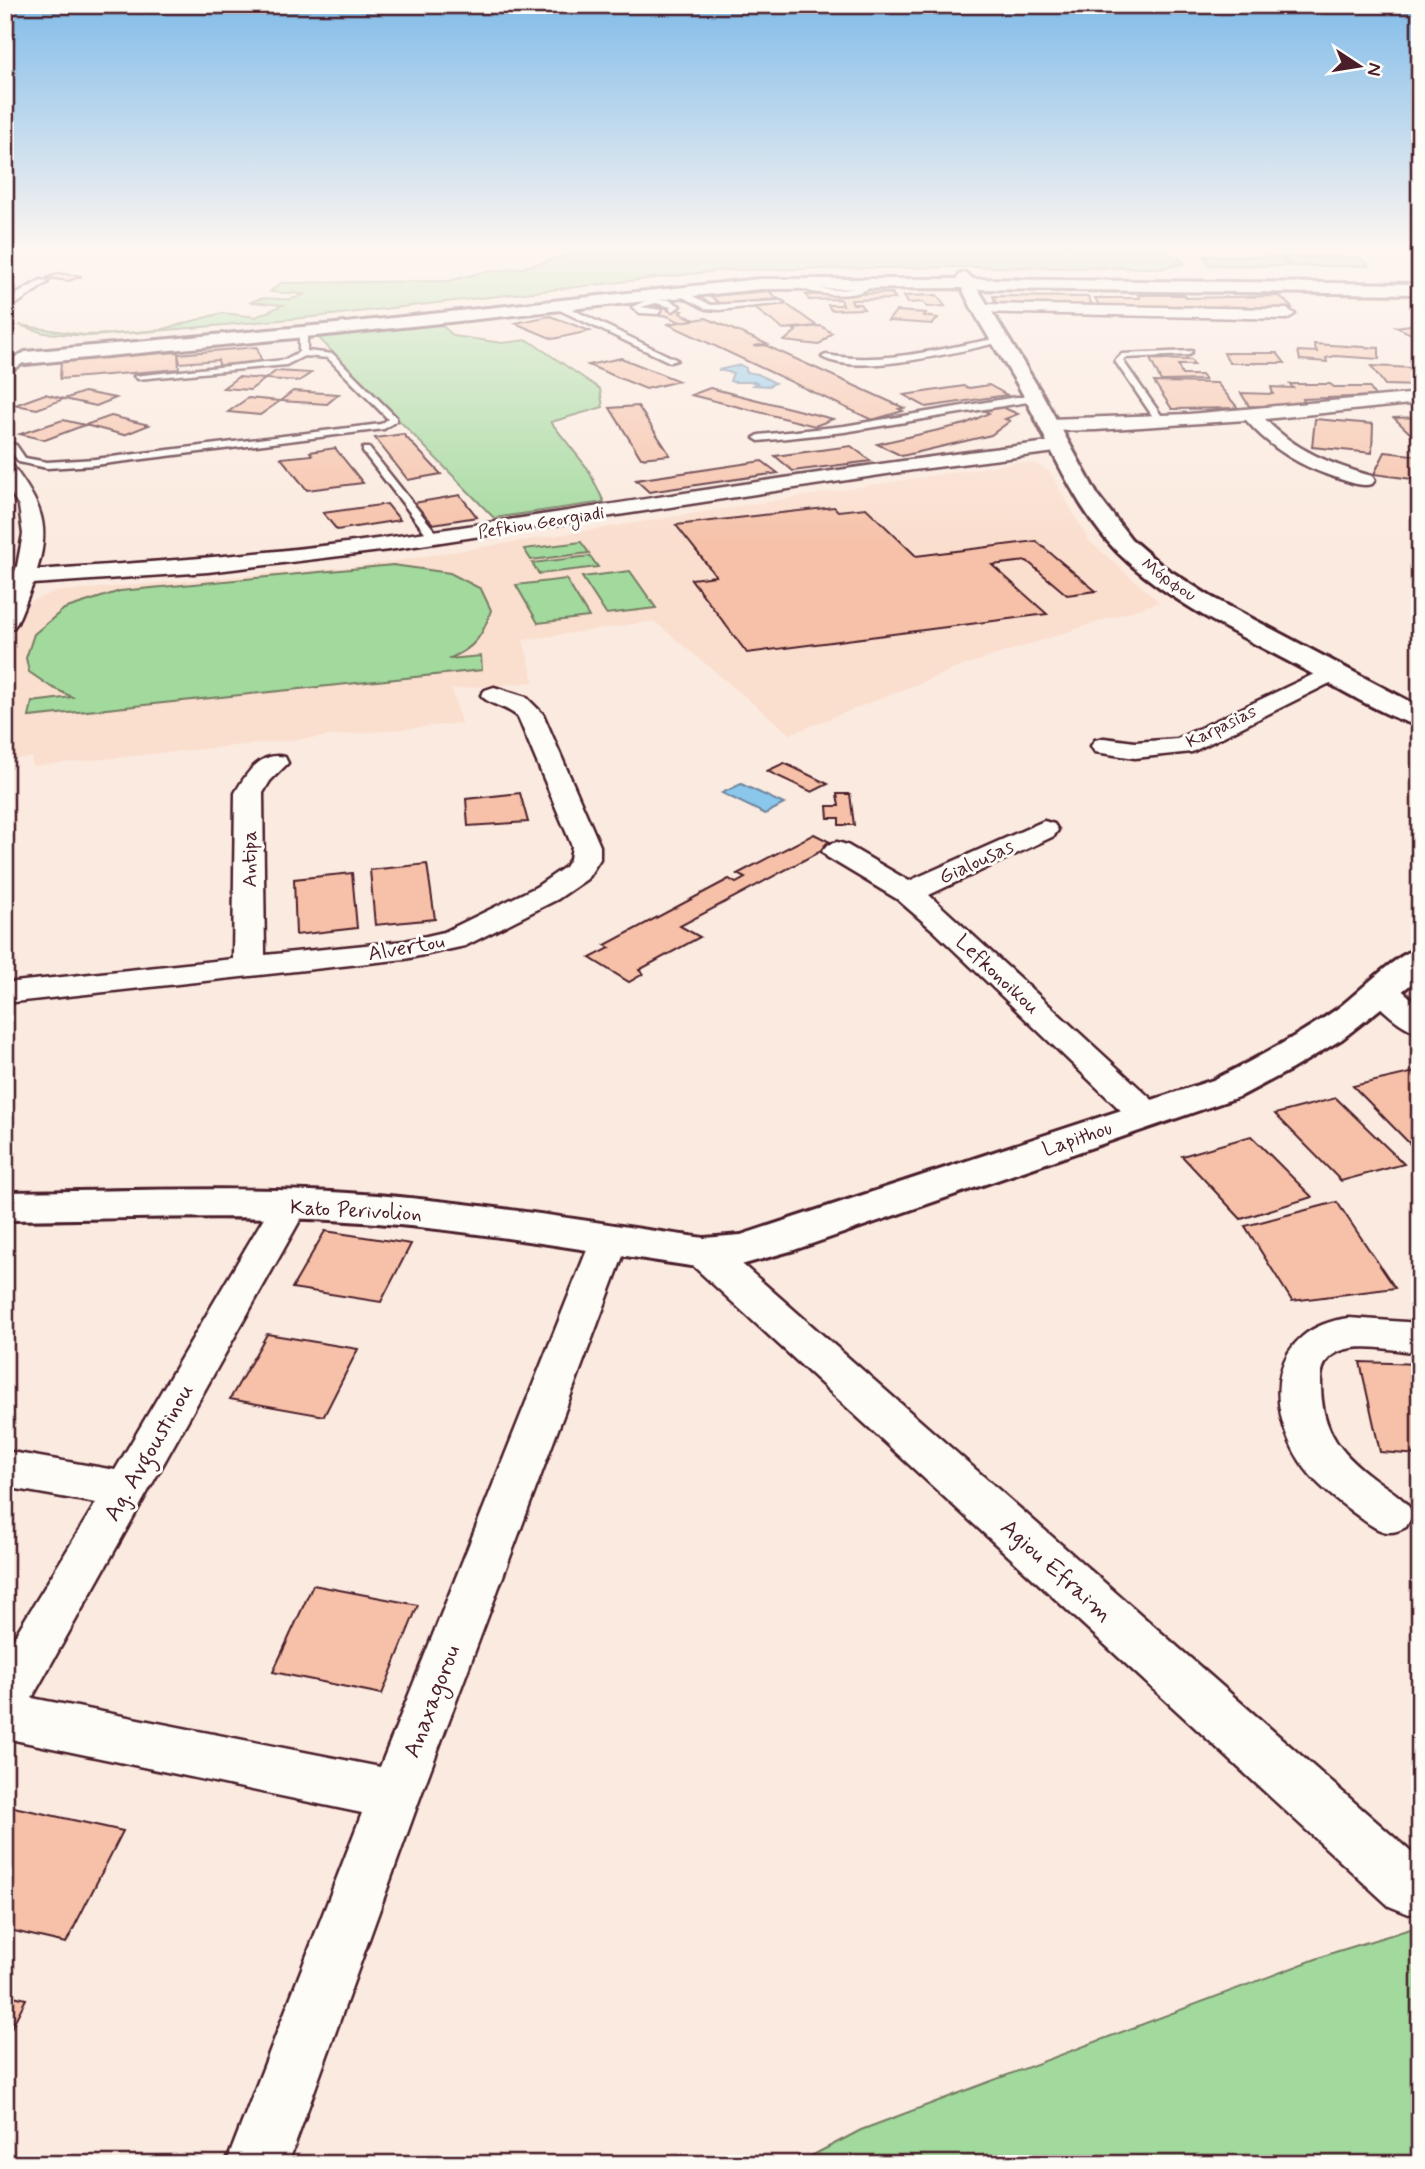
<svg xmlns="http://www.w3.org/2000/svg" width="1425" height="2169" viewBox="0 0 1425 2169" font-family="Mynerve,sans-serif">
<rect width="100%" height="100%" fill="#fbeadf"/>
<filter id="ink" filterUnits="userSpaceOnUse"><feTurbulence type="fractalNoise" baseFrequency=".0143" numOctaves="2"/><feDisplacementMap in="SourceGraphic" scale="14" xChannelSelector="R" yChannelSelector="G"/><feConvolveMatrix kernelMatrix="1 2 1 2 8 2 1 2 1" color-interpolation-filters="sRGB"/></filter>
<g filter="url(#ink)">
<polygon fill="#fadece" points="1017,462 1036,464 1050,472 1089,541 1159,602 965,665 790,734 654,621 523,640 534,682 452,689 461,723 32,766 32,757 5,760 5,660 21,609 32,601 54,592 371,565"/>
<g fill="#a2d99d" stroke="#767c64" stroke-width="2">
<path d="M642,245H1155L1185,263L1162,268L956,267L726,270L314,317L145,332L90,336L44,333L19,325L84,335L112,334L160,330L222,313L256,317L283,305L251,302C268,292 285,306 304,294L270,292L281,283L449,281L479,273L523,268L568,255Z"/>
<polygon points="1203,256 1280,257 1288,266 1210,265"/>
<polygon points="1283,257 1359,257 1369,266 1291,266"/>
<polygon points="439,323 454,336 502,343 528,340 600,389 603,407 551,422 588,469 604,502 494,518 318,337"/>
<polygon points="581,542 589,553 531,560 524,549"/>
<polygon points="590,556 598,567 539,574 532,563"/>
<path d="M393,565L450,573L481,589L491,610C483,636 474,649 448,659L481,656L482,670L29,717L32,702L72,697L51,687L29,672L26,658L34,634L64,609L120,591Z"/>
<polygon points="630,571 656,608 606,614 582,577"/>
<polygon points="566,579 589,617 538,623 516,585"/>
<polygon points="1420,1926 1420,2164 796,2164 861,2130 1332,1953"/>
</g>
<g fill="#8ac7ea" stroke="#70849e" stroke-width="2">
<polygon points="740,365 746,368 746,372 758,374 775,383 769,386 753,385 757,383 755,382 733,382 730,381 733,373 718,370"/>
<polygon points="741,784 784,804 765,814 722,793"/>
</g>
<g fill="#f6c1a8" stroke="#4a1f2b" stroke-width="2">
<polygon points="59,273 64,274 82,276 69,281 46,278"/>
<polygon points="769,291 778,299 720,304 711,296"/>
<polygon points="892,293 896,299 851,300 853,304 860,304 864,309 831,310 828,305 843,305 840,299 809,300 806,295"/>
<polygon points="937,295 945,306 927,307 923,302 908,303 904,296"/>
<polygon points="1138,295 1184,295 1186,298 1280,296 1292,308 1101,308 1095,298 1140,298"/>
<polygon points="993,296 1088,297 1093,307 997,306"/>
<polygon points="786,304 817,326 783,329 753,307"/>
<polygon points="656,306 683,311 680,313 695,320 680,322 665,315 660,316"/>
<polygon points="896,311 926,313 924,316 938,318 933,324 888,321"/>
<polygon points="1418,313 1420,338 1396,327 1410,325"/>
<polygon points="550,316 590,331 553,339 515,323"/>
<polygon points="706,318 767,344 754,346 765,345 904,408 899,409 903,411 872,420 668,324"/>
<polygon points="821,326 832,333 819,345 784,341 796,331 793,329"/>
<polygon points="1314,344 1379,348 1379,359 1335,356 1326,358 1327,362 1300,360 1298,351 1317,352"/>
<polygon points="257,347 262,363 220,367 218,360 180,363 178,354"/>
<polygon points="178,352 179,369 60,379 61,360"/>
<polygon points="1224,353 1277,353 1285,363 1229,363"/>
<polygon points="621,358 679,381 646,389 588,365"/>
<polygon points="1150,359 1191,360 1194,365 1178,365 1182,375 1201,375 1205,380 1161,381"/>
<polygon points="1371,366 1414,368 1420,374 1420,386 1385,385"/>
<polygon points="276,371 311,373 299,381 265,379"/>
<polygon points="238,377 265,379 250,390 223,388"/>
<polygon points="1154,382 1217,383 1238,408 1172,409"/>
<polygon points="1290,384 1330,384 1334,387 1369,387 1375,396 1303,399 1306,407 1249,406 1241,393 1273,394 1271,387 1293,388"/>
<polygon points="989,385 1007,395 926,407 904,395 964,386 969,388"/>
<polygon points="710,388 833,419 815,426 691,395"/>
<polygon points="293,391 339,394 327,404 280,401"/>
<polygon points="84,392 116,398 96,406 64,399"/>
<polygon points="45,394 64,399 37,409 15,405"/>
<polygon points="248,398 280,401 260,415 228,412"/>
<polygon points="638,406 670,455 641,458 610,408"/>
<polygon points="1002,407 1018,414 1005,419 1010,421 991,435 902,456 877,444 965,424 989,413 985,411"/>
<polygon points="111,416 149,425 124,435 85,425"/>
<polygon points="1420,417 1420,438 1415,438 1394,418"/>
<polygon points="1315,419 1373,424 1372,453 1312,447"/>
<polygon points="63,420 85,425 45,440 20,434"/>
<polygon points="403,434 441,474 408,480 375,438"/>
<polygon points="851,446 871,461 793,471 775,456"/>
<polygon points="335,448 363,483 307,490 281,458 312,455 310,452"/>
<polygon points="1385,452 1420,456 1420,480 1374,474"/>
<polygon points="762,461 778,473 649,492 636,480"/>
<polygon points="460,495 477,517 433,524 414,503"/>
<polygon points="387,504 400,520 337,530 323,513"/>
<polygon points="834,507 838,511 866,508 916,556 1036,541 1096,591 1067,595 1027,561 992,565 1047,614 747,653 691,579 716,576 676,525"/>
<polygon points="784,763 828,784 812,792 767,771"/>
<polygon points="520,793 528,822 468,826 466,799"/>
<polygon points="837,794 850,794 854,825 839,825 839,818 828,818 827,806 839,806"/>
<polygon points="814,834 834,844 680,926 700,937 639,970 643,974 629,982 590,958 610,948 605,945 729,879 736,883 745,878 737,874"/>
<polygon points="427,864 435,919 375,925 370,870"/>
<polygon points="352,873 357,928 296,935 294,879"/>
<polygon points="1419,1071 1420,1072 1420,1154 1353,1086"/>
<polygon points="1336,1098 1404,1164 1341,1181 1275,1114"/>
<polygon points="1251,1136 1312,1197 1241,1219 1182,1156"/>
<polygon points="1337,1202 1395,1288 1292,1301 1245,1226"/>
<polygon points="325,1231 411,1244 381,1302 292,1288"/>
<polygon points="267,1334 358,1349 324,1416 230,1399"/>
<polygon points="1360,1362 1420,1364 1420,1455 1380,1452"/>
<polygon points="313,1585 418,1605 382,1694 273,1672"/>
<polygon points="9,1806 123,1831 66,1943 5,1929 5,1813"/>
<polygon points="5,1994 26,1999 5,2040"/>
</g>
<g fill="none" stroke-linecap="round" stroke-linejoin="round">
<g stroke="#4a1f2b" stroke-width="5">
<g id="lane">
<polygon points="41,280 48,282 5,312 5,306 17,294"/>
<path d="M794,281C818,291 849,295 871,281L875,283C861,301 808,296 790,283Z"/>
<polygon points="678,289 711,305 780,301 784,303 719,310 706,309 675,293"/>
<polygon points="650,299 669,300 680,306 673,311 669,309 671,307 656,303 641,307 661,310 658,314 640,313 632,307"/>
<polygon points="551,302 557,302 677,360 670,362 551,306"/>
<polygon points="303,330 307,332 307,351 333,354 396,417 396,421 384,429 95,465 47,468 19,462 10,450 5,450 5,444 16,445 25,458 47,462 95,459 381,424 388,419 328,358 304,356 286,365 138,379 134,376 284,360 299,352 299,332"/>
<polygon points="5,335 9,336 9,340 5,340"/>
<path d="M994,339L997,343C956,352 857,377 822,357L826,355C883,365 938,349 994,339Z"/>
<polygon points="1192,351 1189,355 1125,358 1123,361 1166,422 1158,424 1115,361 1122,354"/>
<polygon points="1016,397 1036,397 1040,400 844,432 759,441 754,438 759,435 844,426"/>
<polygon points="363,448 369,448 439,536 439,540 431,540 363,452"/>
</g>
</g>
<g stroke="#4a1f2b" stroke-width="5">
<g id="street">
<polygon points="981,304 1287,309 1295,314 1287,319 976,312 973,309 976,306"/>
<polygon points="21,354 27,355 29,359 5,375 5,362"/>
<path d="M1420,393V403L1265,419C1294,450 1332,465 1372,476L1375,480L1372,484C1361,487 1350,482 1340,479C1302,467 1272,450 1246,420L1096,430L1049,431L1040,425L1049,419L1189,414Z"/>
<path d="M1057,441L1064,443L1066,447L1064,451L913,470L389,550L208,572L33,584L17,623L13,628L5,630V597L17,566L23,534L19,506L5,484V463L12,465C39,503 52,522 37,570C155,562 274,554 391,537C613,506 834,467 1057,441Z"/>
<polygon points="1331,666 1340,668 1343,673 1340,678 1192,752 1135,758 1095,752 1091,746 1095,740 1104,738 1135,742 1177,739"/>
<path d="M494,687L526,697L543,714L600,846V859L587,879L558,899L465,946L405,959L5,1003V983L233,959L235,793C246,774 260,751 285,757L288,763L270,781L263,793L265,955L405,941L444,932L536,887L565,867L570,859L572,846L518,717C507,706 488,705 481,695L485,690Z"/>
<polygon points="1044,821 1054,824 1058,830 1054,836 929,895 1159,1106 1164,1114 1159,1122 1146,1125 1133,1122 934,931 897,899 827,857 822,851 827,845 837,842 847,845 909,881"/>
<path d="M1384,982L1396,985L1420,1006V1033C1401,1028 1379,1008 1368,992L1372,985Z"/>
<polygon points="289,1193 302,1197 308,1206 32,1698 380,1767 591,1240 596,1231 610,1227 624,1231 629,1240 421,1795 288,2164 226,2164 362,1813 5,1738 5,1652 96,1503 5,1487 5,1451 115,1470 276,1197"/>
<polygon points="704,1239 718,1243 1420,1860 1420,1910 1409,1914 1389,1906 690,1263 684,1253 690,1243"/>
<path d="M1349,1318L1420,1323V1353C1389,1350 1322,1332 1321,1380C1320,1433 1342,1456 1383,1485C1396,1494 1406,1500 1413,1514L1406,1527C1402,1529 1396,1532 1391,1532C1378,1533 1364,1520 1354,1513C1334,1498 1313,1482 1300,1461C1264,1403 1269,1328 1349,1318Z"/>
</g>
</g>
<g stroke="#4a1f2b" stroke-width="6">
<g id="secondary">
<path d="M965,273L973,279L1420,284V294L978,289L1041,392L1098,496L1131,539L1161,565L1211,597L1420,707V726C1386,718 1334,685 1301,668C1243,637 1179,607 1129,563C1077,517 1053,449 1020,389C1001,355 978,324 962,288L760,289L336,334L25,364L16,358L25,352L336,324L760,279H957L959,275Z"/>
<path d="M1420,948V977L1342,1039L1292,1069L1241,1096L794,1250L741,1265L704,1268C595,1252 487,1232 377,1223C254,1213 129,1219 5,1220V1192C129,1191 254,1185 377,1195C487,1204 595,1223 704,1238L741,1235L1213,1080C1256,1059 1298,1036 1337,1009C1359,993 1396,953 1420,948Z"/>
</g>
</g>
<use href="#lane" fill="#fdfcf7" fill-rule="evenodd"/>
<use href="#street" fill="#fdfcf7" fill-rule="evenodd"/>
<use href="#secondary" fill="#fdfcf7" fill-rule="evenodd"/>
</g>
</g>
<linearGradient id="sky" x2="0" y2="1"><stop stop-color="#82bce9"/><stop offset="0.45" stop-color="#fdf6f1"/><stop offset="1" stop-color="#fdf6f1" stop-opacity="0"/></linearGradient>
<rect width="1425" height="549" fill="url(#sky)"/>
<g text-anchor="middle" stroke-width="6" stroke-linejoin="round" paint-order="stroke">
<g font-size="18" fill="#4a1f2b" stroke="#fdfcf7">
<text transform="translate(541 522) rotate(-9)" y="6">Pefkiou Georgiadi</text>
<text transform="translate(1169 579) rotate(35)" y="6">Μόρφου</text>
<text transform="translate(1221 726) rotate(-26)" y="6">Karpasias</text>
</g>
<g font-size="21" fill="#4a1f2b" stroke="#fdfcf7">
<text transform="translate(249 859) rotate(-90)" y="7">Antipa</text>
<text transform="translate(976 861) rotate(-25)" y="7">Gialousas</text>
<text transform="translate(406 947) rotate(-10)" y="7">Alvertou</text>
<text transform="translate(998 974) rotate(43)" y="7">Lefkonoikou</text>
<text transform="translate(1077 1138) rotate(-19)" y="7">Lapithou</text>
<text transform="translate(356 1210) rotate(3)" y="7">Kato Perivolion</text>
</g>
<g font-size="24" fill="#4a1f2b" stroke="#fdfcf7">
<text transform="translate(148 1452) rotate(-60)" y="8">Ag. Avgoustinou</text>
<text transform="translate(1057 1570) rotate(42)" y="8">Agiou Efraim</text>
<text transform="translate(431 1701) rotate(-69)" y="8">Anaxagorou</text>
</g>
</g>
<rect width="1425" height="2169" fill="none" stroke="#fdfcf7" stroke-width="28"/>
<rect x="14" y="14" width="1397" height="2141" fill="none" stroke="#4a1f2b" stroke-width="2.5" filter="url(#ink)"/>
<g transform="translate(1359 66) rotate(102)" stroke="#fdfcf7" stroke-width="5" paint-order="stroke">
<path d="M0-5L12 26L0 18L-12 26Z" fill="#4a1f2b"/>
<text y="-10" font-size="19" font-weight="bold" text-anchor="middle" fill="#4a1f2b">N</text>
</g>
</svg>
